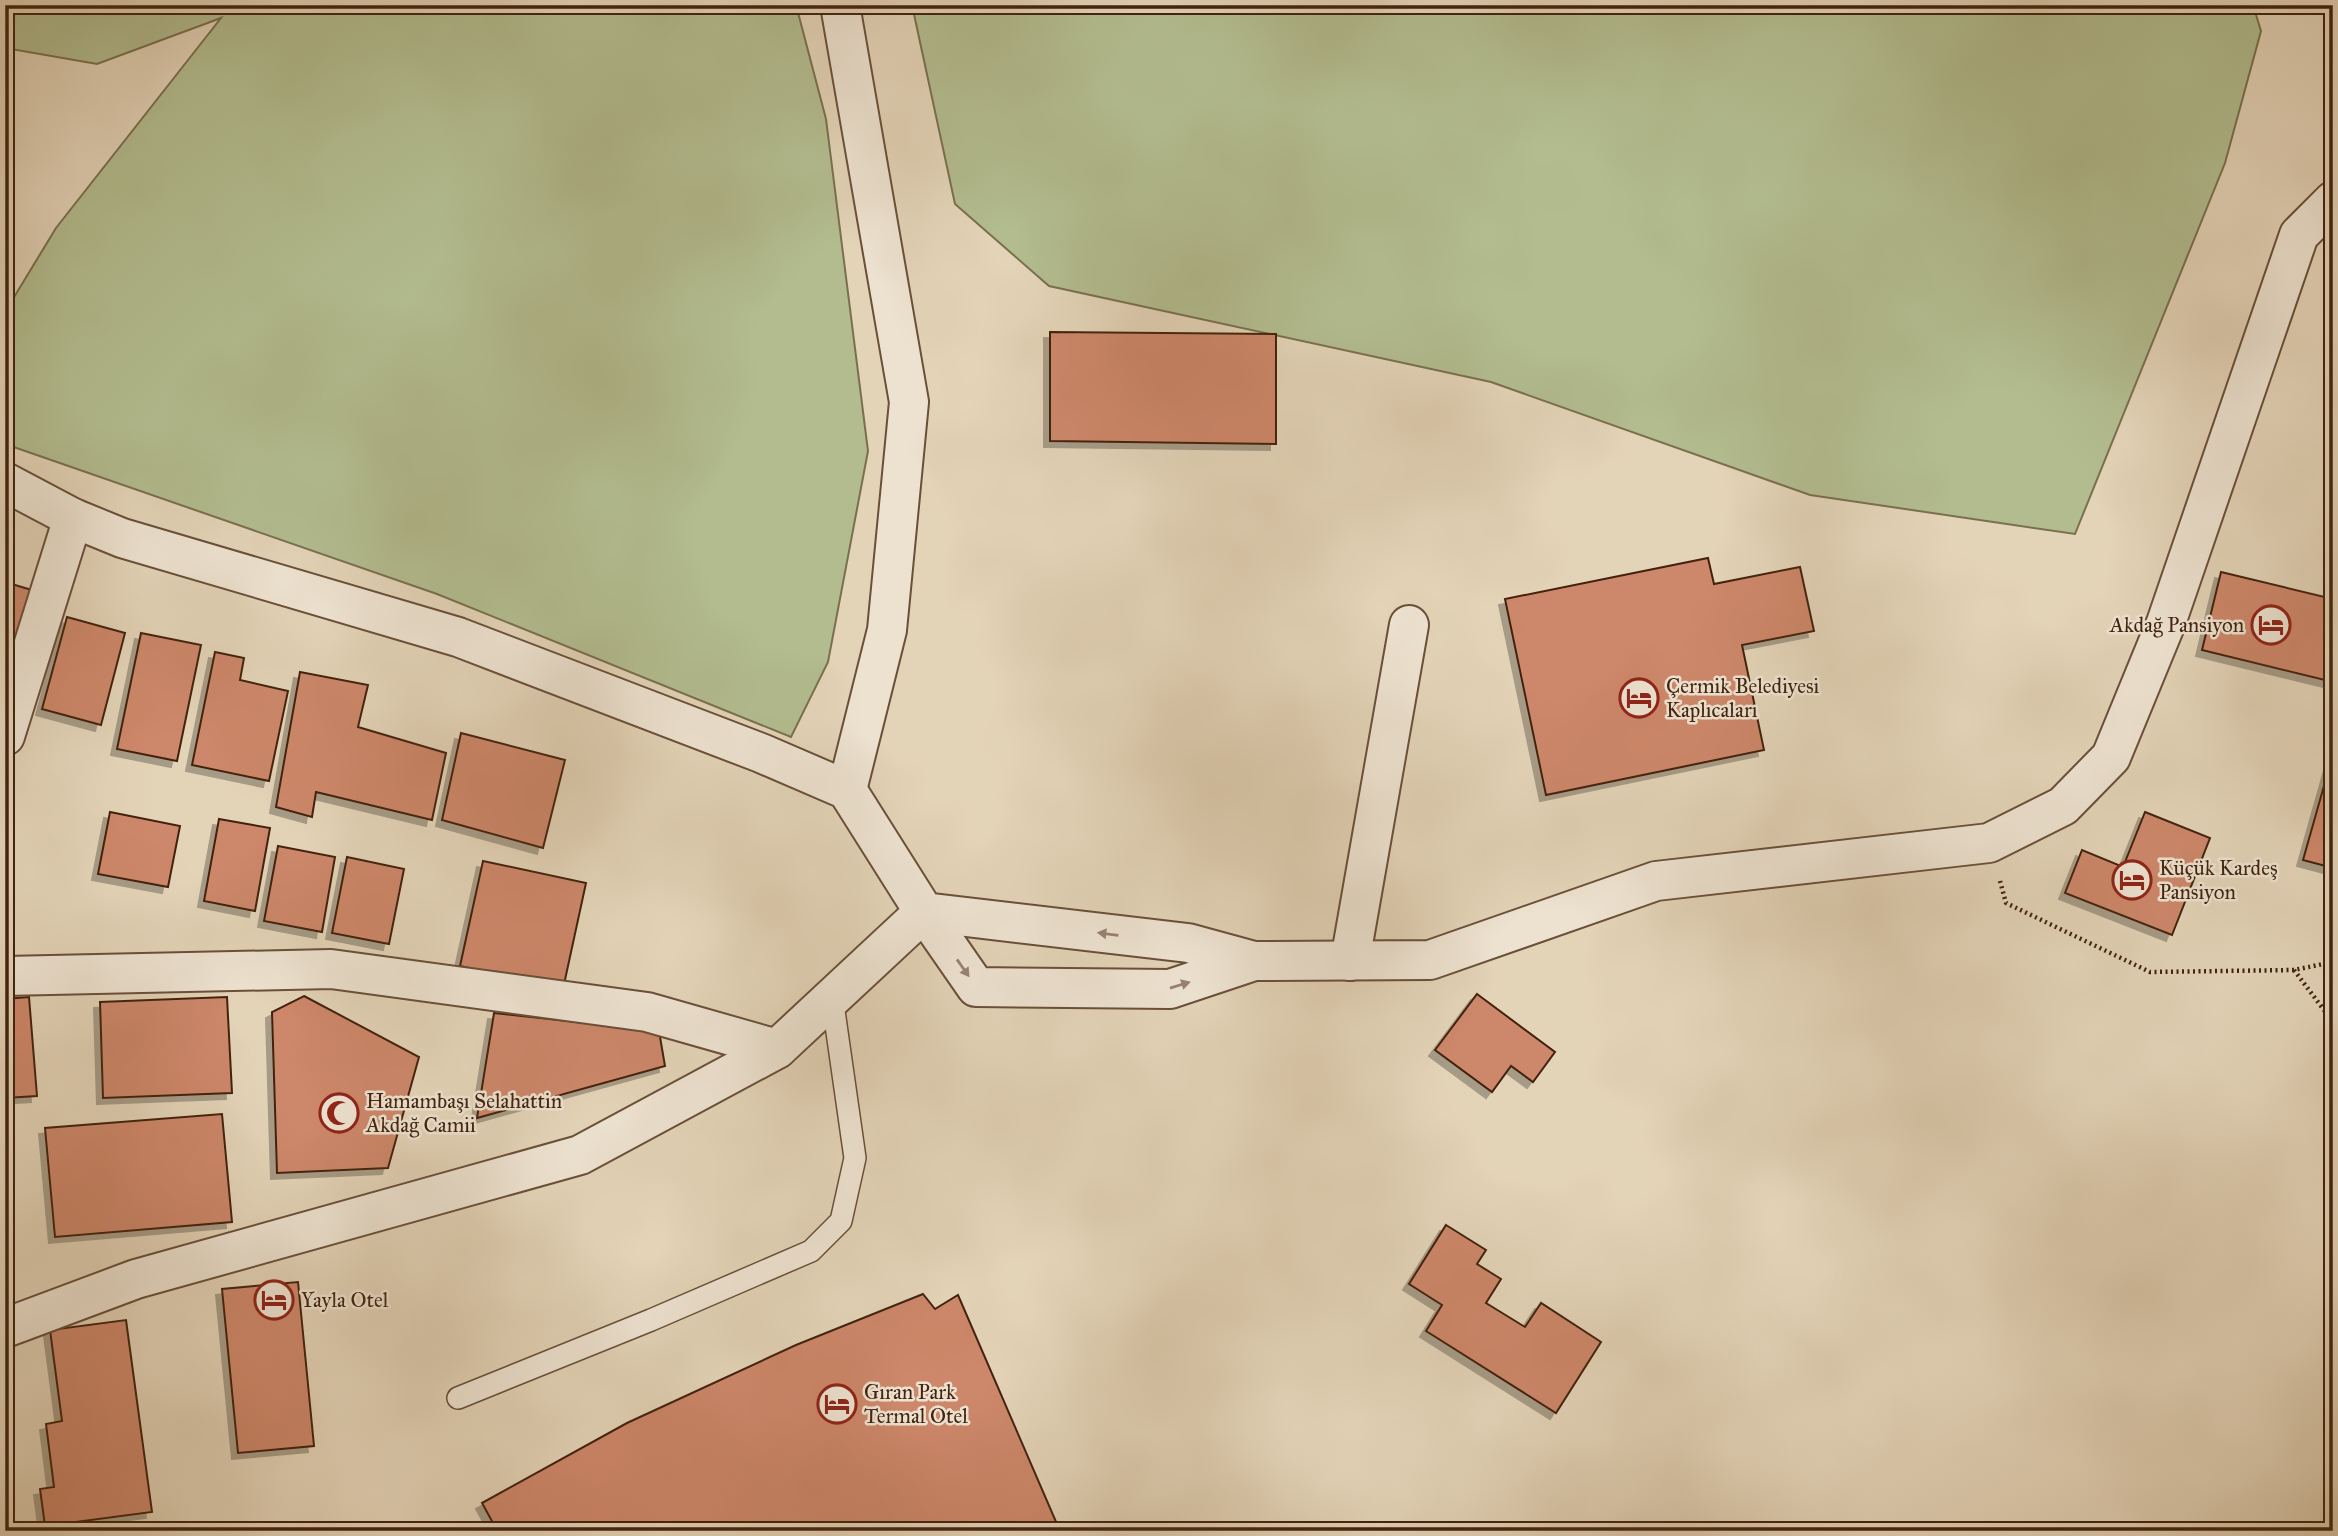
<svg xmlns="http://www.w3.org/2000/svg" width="2338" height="1536" viewBox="0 0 2338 1536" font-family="'IM FELL Great Primer',serif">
<defs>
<filter id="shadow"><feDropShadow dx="-6" dy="6" stdDeviation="0" flood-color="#0004"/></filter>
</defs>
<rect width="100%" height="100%" fill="#e3d3b7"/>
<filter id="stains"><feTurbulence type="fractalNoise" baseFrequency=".00286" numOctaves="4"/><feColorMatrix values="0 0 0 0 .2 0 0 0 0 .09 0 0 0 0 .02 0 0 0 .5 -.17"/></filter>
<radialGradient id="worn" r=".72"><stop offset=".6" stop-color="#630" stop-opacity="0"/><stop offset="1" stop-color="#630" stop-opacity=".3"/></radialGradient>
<g fill="#b2bc8f" stroke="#7a704f" stroke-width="2">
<polygon points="5,5 796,5 826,119 868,451 828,662 791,737 437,594 5,444 5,312 56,228 221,18 97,64 5,48"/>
<polygon points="912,5 2253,5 2261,31 2225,163 2075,534 1810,495 1491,382 1049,286 955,204"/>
</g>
<g fill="#cd876b" stroke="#42230f" stroke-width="2" filter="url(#shadow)">
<polygon points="1050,332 1276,334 1276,444 1050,441"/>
<polygon points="1708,558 1714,584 1800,567 1814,631 1742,645 1764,750 1546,795 1505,599"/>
<polygon points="2221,572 2333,599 2333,682 2202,650"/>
<polygon points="5,582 35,591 5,689"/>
<polygon points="67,617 125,633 101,725 42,709"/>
<polygon points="141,633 201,645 177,761 117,749"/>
<polygon points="215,652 244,658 240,680 288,691 269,781 192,765"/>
<polygon points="300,672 368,685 358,727 446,753 432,820 316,792 312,817 276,807"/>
<polygon points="461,733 565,760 543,848 442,820"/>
<polygon points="2333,754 2333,868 2303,860"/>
<polygon points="110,812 180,826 168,887 98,874"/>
<polygon points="2145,812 2210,838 2172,935 2065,893 2082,850 2123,867"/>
<polygon points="219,819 270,828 255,911 204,901"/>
<polygon points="278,846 335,857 322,932 264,921"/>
<polygon points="347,857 404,869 389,944 332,933"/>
<polygon points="483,861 586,883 563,989 460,966"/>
<polygon points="1477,994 1555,1052 1533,1082 1511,1066 1492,1092 1435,1050"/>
<polygon points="304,996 419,1057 388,1168 277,1173 272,1012"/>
<polygon points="29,997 37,1096 5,1098 5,999"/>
<polygon points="227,997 232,1093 103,1098 100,1002"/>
<polygon points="494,1013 659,1031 665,1066 477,1118"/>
<polygon points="222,1114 232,1222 55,1237 45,1128"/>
<polygon points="1446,1225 1486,1250 1477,1264 1501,1279 1486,1303 1525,1327 1541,1303 1601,1342 1556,1413 1426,1331 1442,1305 1409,1284"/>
<polygon points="298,1282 314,1446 238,1453 222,1289"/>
<polygon points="923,1294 935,1309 958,1295 1060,1531 473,1531 493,1523 482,1503 627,1423 796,1345"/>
<polygon points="126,1320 152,1512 45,1526 40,1489 54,1487 46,1424 62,1421 50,1330"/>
</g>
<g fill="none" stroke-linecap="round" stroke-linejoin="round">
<g stroke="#6a4f39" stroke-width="24">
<polyline id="lane" points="458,1398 651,1320 811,1251 841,1221 855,1158 832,997"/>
</g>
<g stroke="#6a4f39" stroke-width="42">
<g id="street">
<polyline points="840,5 909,402 887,630 847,790"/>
<polyline points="5,482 73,518 122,538 458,637 761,753 847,790 924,912 976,987 1170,989 1254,961 1188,943 924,912 777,1049 580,1155 136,1279 5,1328"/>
<polyline points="5,736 73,518"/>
<polyline points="1254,961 1430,960 1656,881 1989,843 2063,806 2111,757 2166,623 2299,235 2333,201"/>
<polyline points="1350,961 1409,625"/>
<polyline points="5,976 331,969 647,1012 777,1049"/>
</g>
</g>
<g stroke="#42230f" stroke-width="4.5" stroke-dasharray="2 3.5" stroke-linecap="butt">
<polyline points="2000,881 2006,903 2150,972 2294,970 2333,962"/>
<polyline points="2294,970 2333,1022"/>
</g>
<use href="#lane" stroke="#ede2d0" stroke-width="21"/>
<use href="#street" stroke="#ede2d0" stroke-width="38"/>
</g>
<defs><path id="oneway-solid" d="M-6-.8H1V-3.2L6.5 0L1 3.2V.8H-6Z" transform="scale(1.75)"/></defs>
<g fill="#988270">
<use href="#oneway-solid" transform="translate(1108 934) rotate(-173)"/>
<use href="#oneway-solid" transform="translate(963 968) rotate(55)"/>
<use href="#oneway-solid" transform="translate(1180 985) rotate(-17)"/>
</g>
<defs>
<g id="hotel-ring" transform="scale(2.0125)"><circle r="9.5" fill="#ede2d0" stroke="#8f2418" stroke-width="1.5"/><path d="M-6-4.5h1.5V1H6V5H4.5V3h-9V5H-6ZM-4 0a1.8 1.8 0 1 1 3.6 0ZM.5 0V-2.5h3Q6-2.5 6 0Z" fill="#8f2418"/></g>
<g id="mosque-ring" transform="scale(2.0125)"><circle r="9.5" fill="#ede2d0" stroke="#8f2418" stroke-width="1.5"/><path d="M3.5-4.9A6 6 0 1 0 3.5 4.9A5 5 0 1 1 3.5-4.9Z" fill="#8f2418"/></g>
</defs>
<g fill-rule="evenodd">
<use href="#hotel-ring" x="2271" y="625"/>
<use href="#hotel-ring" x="1639" y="698"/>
<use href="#hotel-ring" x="2132" y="880"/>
<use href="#mosque-ring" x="339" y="1113"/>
<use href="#hotel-ring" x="274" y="1300"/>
<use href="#hotel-ring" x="837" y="1404"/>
</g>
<g text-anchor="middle" stroke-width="5" stroke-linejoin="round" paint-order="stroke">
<g font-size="21" fill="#42230f" stroke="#ede2d0" text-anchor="start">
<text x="2244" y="632" text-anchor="end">Akdağ Pansiyon</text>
<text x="1666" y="693">Çermik Belediyesi<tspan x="1666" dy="24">Kaplıcaları</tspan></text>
<text x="2159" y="875">Küçük Kardeş<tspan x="2159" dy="24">Pansiyon</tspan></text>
<text x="366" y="1108">Hamambaşı Selahattin<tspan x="366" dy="24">Akdağ Camii</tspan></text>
<text x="301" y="1307">Yayla Otel</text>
<text x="864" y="1399">Gıran Park<tspan x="864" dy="24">Termal Otel</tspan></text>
</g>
</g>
<rect width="2338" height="1536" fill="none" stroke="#e3d3b7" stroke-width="28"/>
<rect x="7" y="7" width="2324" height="1522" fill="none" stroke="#42230f" stroke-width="3.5"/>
<rect x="14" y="14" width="2310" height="1508" fill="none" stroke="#42230f" stroke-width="2"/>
<rect width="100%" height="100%" filter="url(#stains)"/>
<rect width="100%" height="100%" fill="url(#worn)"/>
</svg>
